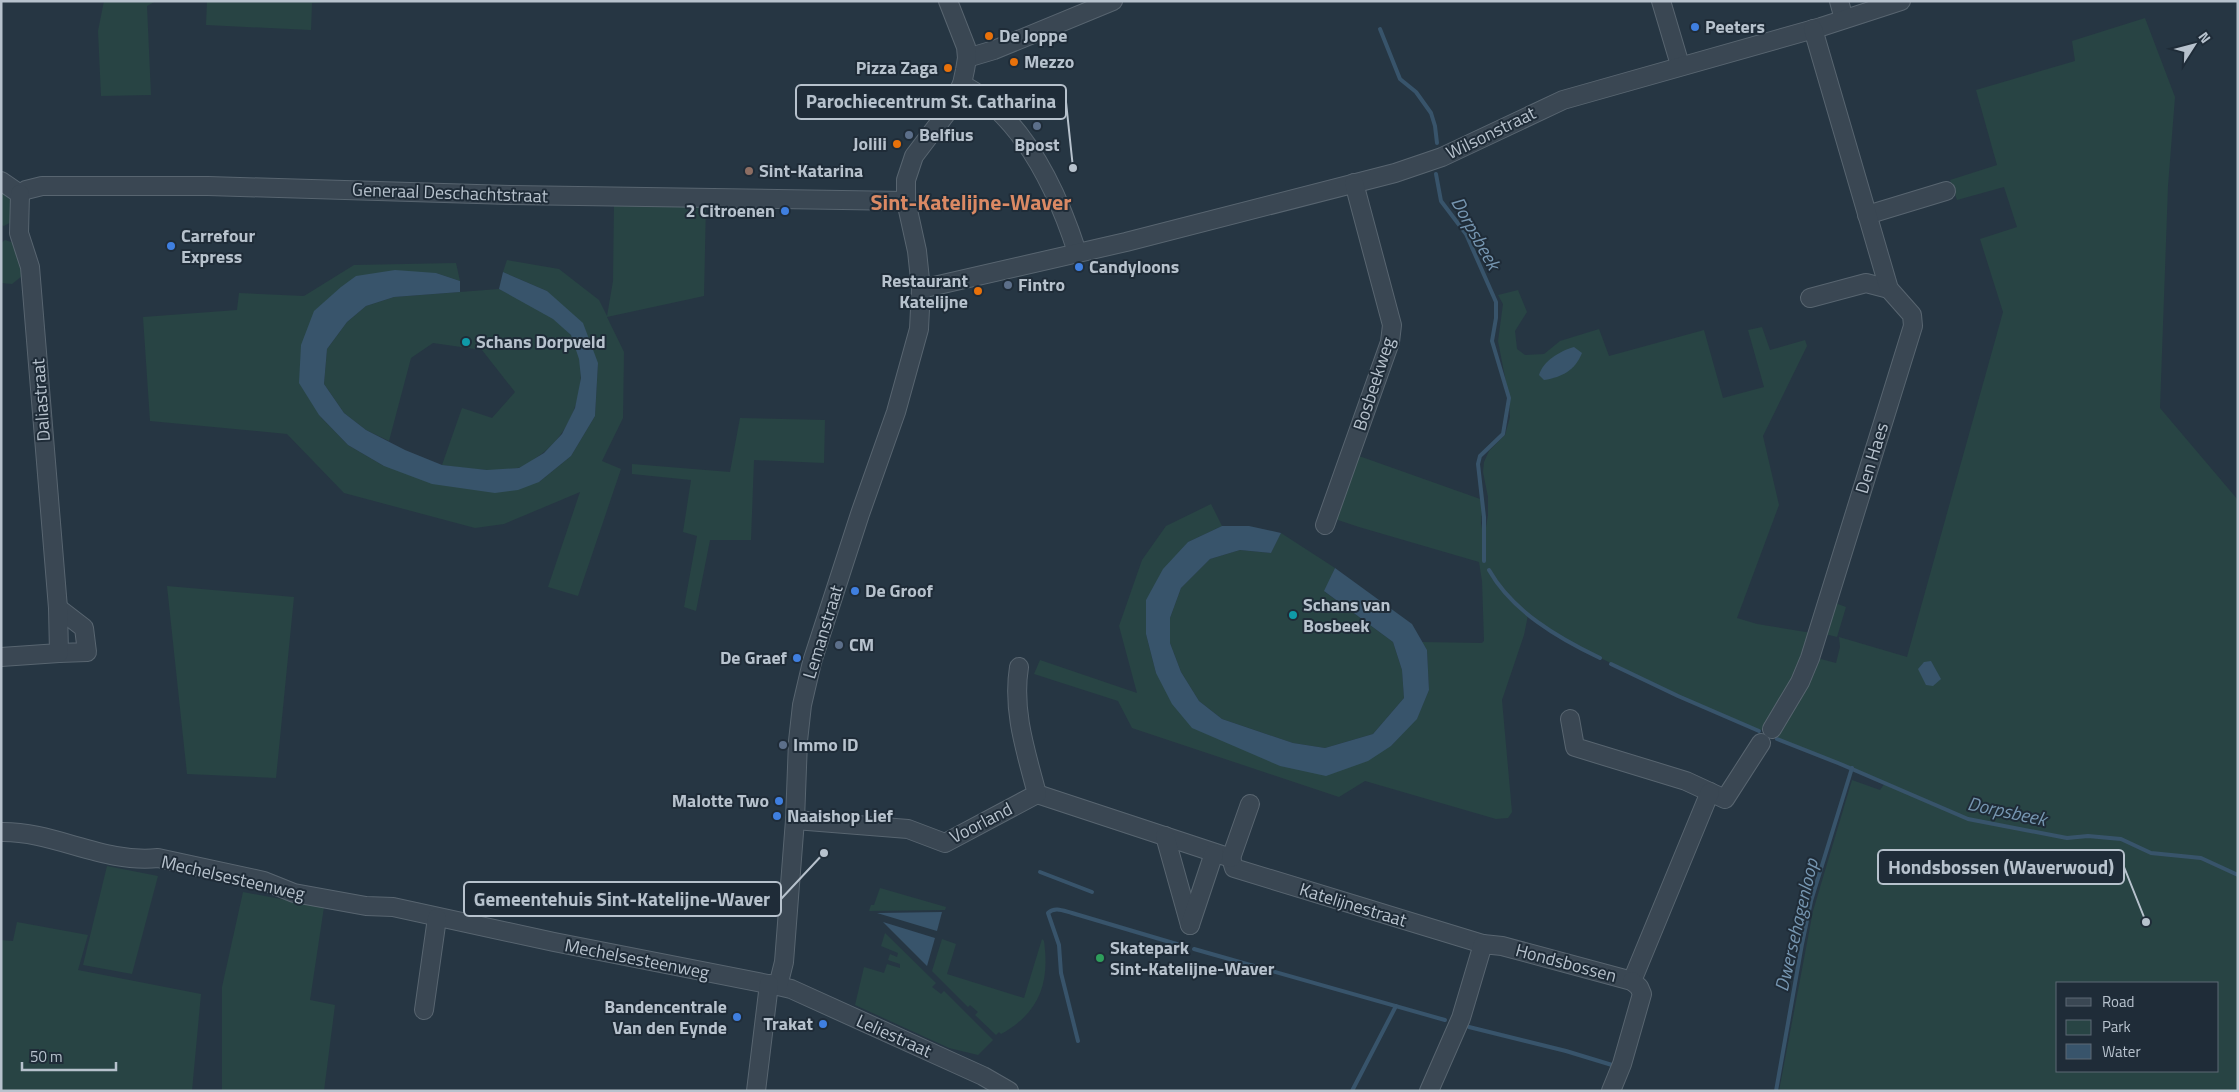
<svg xmlns="http://www.w3.org/2000/svg" width="2239" height="1092" viewBox="0 0 2239 1092" font-family="'Titillium Web',sans-serif">
<rect width="100%" height="100%" fill="#263643"/>
<g fill="#284444" fill-rule="evenodd">
<polygon points="104,1 156,1 147,6 151,95 101,96 98,31"/>
<polygon points="207,1 326,1 326,2 312,3 311,30 206,25"/>
<path d="M2145,18L2175,97L2168,186L2160,408L2238,500V1091H1779L1813,911L1852,780L1880,790L1885,783L1777,739L1785,718L1817,658L1836,663L1840,647L1839,637L1907,657L2003,312L1980,239L2017,227L2004,187L1957,200L1950,180L1997,165L1976,90L2075,61L2072,41ZM2058,983H2218V1071H2058Z"/>
<polygon points="1,190 12,197 11,222 4,226 1,225"/>
<polygon points="614,203 706,203 704,296 607,317 624,352 623,418 602,461 621,469 578,596 548,587 580,492 504,524 475,528 344,493 287,434 150,421 143,317 237,310 239,293 304,296 354,265 456,263 460,281 436,273 314,312 319,415 348,445 384,466 539,482 571,456 595,416 598,363 547,291 503,272 507,260 559,269 599,300 607,316 613,281"/>
<polygon points="5,240 14,243 20,252 22,276 12,284 1,283 1,243"/>
<path d="M499,289C518,298 561,318 572,337C593,376 574,434 537,457C532,461 524,467 517,468C493,473 466,468 442,465L462,408L492,418L515,392L482,350L433,343L411,358L389,441L366,430L344,413L324,384L327,349L347,322L366,306L394,297Z"/>
<polygon points="1518,290 1527,312 1515,331 1517,349 1525,355 1544,354 1560,341 1599,329 1609,356 1704,330 1723,398 1764,387 1748,330 1762,327 1770,350 1805,340 1807,346 1763,436 1779,505 1737,618 1757,624 1812,633 1803,662 1766,728 1759,731 1678,696 1576,646 1528,615 1524,635 1502,700 1512,812 1508,818 1496,819 1365,781 1339,797 1132,728 1118,701 1034,674 1040,660 1137,693 1119,626 1142,560 1166,526 1211,504 1222,526 1188,542 1146,600 1146,634 1156,673 1280,766 1391,746 1417,718 1429,690 1427,650 1422,642 1482,643 1484,641 1482,581 1479,562 1359,527 1335,519 1359,456 1483,500 1481,523 1484,539 1488,515 1488,497 1483,472 1484,462 1489,451 1505,435 1510,417 1509,398 1498,341 1503,304 1498,295"/>
<polygon points="740,418 825,420 824,463 754,460 751,540 710,540 696,611 684,607 697,536 683,532 691,480 632,474 632,464 730,472"/>
<polygon points="1281,533 1335,568 1325,592 1393,642 1402,670 1404,698 1373,734 1325,748 1293,743 1222,719 1199,701 1181,672 1170,643 1170,618 1181,588 1210,559 1240,550 1271,553"/>
<polygon points="167,586 294,597 276,778 187,774"/>
<polygon points="1835,603 1846,607 1837,637 1825,634"/>
<polygon points="107,866 158,876 132,974 83,965"/>
<polygon points="880,888 946,907 945,910 869,911 871,905 874,905"/>
<polygon points="243,892 324,907 310,1000 335,1005 324,1091 222,1091 222,987"/>
<polygon points="17,922 88,935 78,970 201,994 192,1091 1,1091 1,940 13,941"/>
<polygon points="885,933 936,983 932,987 941,994 944,991 993,1040 978,1055 949,1048 855,1005 864,967 884,973 887,964 900,968 900,964 888,960 890,954 897,957 898,953 881,946"/>
<path d="M942,939L956,944L947,974L1024,998L1042,939L1044,941C1050,984 1039,1013 1001,1034L999,1032L996,1035L975,1015L978,1012L970,1005L968,1007L932,971Z"/>
</g>
<g fill="#38546b">
<polygon points="395,270 436,273 460,281 460,292 394,297 366,306 347,322 327,349 324,384 344,413 366,430 405,450 442,465 487,470 519,468 544,453 562,434 575,408 581,378 579,359 571,335 553,319 499,289 503,272 547,291 583,323 598,363 595,416 571,456 539,482 518,490 495,493 432,484 384,466 348,445 319,415 299,383 301,345 314,311 341,287 356,276"/>
<path d="M1574,347L1582,353C1575,370 1563,377 1544,380L1539,375C1543,361 1560,351 1574,347Z"/>
<polygon points="1222,526 1249,526 1281,533 1271,553 1240,550 1210,559 1181,588 1170,618 1170,643 1181,672 1199,701 1222,719 1293,743 1325,748 1373,734 1404,698 1402,670 1393,642 1324,591 1335,568 1412,624 1427,650 1429,690 1417,719 1391,746 1368,761 1326,776 1280,766 1192,728 1172,704 1156,673 1146,634 1146,600 1163,569 1188,542"/>
<polygon points="1931,661 1941,679 1933,686 1926,685 1918,669 1924,662"/>
<polygon points="942,912 937,931 877,913"/>
<polygon points="883,922 935,938 927,966"/>
</g>
<g fill="none" stroke-linecap="round" stroke-linejoin="round">
<g stroke="#38546b" stroke-width="4">
<polyline points="1380,29 1400,79 1416,92 1431,113 1435,126 1437,143"/>
<polyline points="1436,174 1441,201 1466,234 1496,302 1496,318 1492,341 1509,398 1503,434 1480,456 1478,464 1484,517 1484,561"/>
<path d="M1489,570C1512,611 1558,638 1600,658"/>
<polyline points="1611,664 1678,696 1759,731"/>
<polyline points="1777,739 1838,763 1968,819 2067,838 2088,836 2121,839 2151,853 2201,858 2238,875"/>
<polyline points="1040,872 1092,892"/>
<polyline points="1194,949 1445,1020"/>
<polyline points="1469,1027 1566,1051 1612,1065"/>
<path d="M1078,1041L1061,973L1059,945L1048,913C1055,906 1064,911 1072,913L1180,945"/>
<polyline points="1352,1091 1396,1006"/>
<polyline points="1776,1091 1802,944 1811,901 1852,768"/>
</g>
<g stroke="#586570" stroke-width="20">
<g id="minor">
<polyline points="1661,1 1680,65"/>
<polyline points="1839,1 1844,19"/>
<polyline points="967,58 994,50 1113,1"/>
<path d="M962,84C1022,116 1057,190 1077,252"/>
<polyline points="1,181 20,194"/>
<polyline points="20,194 26,190 42,186 208,186 511,195 906,201"/>
<polyline points="1867,215 1946,191"/>
<polyline points="921,289 1126,242 1395,173 1442,157 1563,100 1821,27 1901,1"/>
<polyline points="1810,298 1866,283 1889,289"/>
<polyline points="1325,525 1390,342 1392,325 1354,183"/>
<polyline points="58,608 84,628 87,652 59,653"/>
<polyline points="1,657 59,653 58,608 30,267 19,233 20,194"/>
<polyline points="1570,719 1575,747 1686,781 1725,799 1761,743"/>
<polyline points="1772,729 1800,682 1810,658 1913,326 1912,315 1889,289 1813,29"/>
<polyline points="1037,794 1231,858 1234,868 1483,944"/>
<path d="M795,820L908,829L945,843L1037,794C1026,752 1012,711 1019,667"/>
<path d="M1,832C54,831 104,864 158,858L264,881L294,893L366,906L393,907L554,942L778,986L791,989L983,1076L1009,1091"/>
<polyline points="1165,836 1190,925"/>
<polyline points="1231,858 1250,804"/>
<polyline points="1190,925 1214,853"/>
<polyline points="778,986 784,962 795,820 798,741 802,705 812,662 860,514 896,412 919,329 921,289 917,251 906,201 906,180 914,156 949,110 962,84 965,70 967,58 966,47 948,1"/>
<polyline points="424,1010 437,918"/>
<polyline points="756,1091 769,984"/>
<polyline points="1429,1091 1461,1018 1483,944 1502,946 1632,981 1710,792"/>
<polyline points="1611,1091 1622,1064 1642,994 1639,987 1632,981"/>
</g>
</g>
<use href="#minor" stroke="#3a4753" stroke-width="18"/>
</g>
<g fill="#3f7fe0" stroke="#1f2c38" stroke-width="2">
<circle cx="1695" cy="27" r="5"/>
<circle cx="785" cy="211" r="5"/>
<circle cx="171" cy="246" r="5"/>
<circle cx="1079" cy="267" r="5"/>
<circle cx="855" cy="591" r="5"/>
<circle cx="797" cy="658" r="5"/>
<circle cx="779" cy="801" r="5"/>
<circle cx="777" cy="816" r="5"/>
<circle cx="737" cy="1017" r="5"/>
<circle cx="823" cy="1024" r="5"/>
</g>
<g fill="#e8710a" stroke="#1f2c38" stroke-width="2">
<circle cx="989" cy="36" r="5"/>
<circle cx="1014" cy="62" r="5"/>
<circle cx="948" cy="68" r="5"/>
<circle cx="897" cy="144" r="5"/>
<circle cx="978" cy="291" r="5"/>
</g>
<g fill="#5c6f8a" stroke="#1f2c38" stroke-width="2">
<circle cx="1037" cy="126" r="5"/>
<circle cx="909" cy="135" r="5"/>
<circle cx="1008" cy="285" r="5"/>
<circle cx="839" cy="645" r="5"/>
<circle cx="783" cy="745" r="5"/>
</g>
<circle fill="#8d6e63" stroke="#1f2c38" stroke-width="2" cx="749" cy="171" r="5"/>
<g fill="#0f9aa8" stroke="#1f2c38" stroke-width="2">
<circle cx="466" cy="342" r="5"/>
<circle cx="1293" cy="615" r="5"/>
</g>
<circle fill="#2e9e5b" stroke="#1f2c38" stroke-width="2" cx="1100" cy="958" r="5"/>
<g text-anchor="middle" stroke-width="4" stroke-linejoin="round" paint-order="stroke">
<g font-size="18" font-weight="bold" fill="#b7c2cd" stroke="#1f2c38" text-anchor="start">
<text x="1705" y="33">Peeters</text>
<text x="999" y="42">De Joppe</text>
<text x="1024" y="68">Mezzo</text>
<text x="938" y="74" text-anchor="end">Pizza Zaga</text>
<text x="919" y="141">Belfius</text>
<text x="887" y="150" text-anchor="end">Jolili</text>
<text x="1037" y="151" text-anchor="middle">Bpost</text>
<text x="759" y="177">Sint-Katarina</text>
<text x="775" y="217" text-anchor="end">2 Citroenen</text>
<text x="181" y="242">Carrefour<tspan x="181" dy="21">Express</tspan></text>
<text x="1089" y="273">Candyloons</text>
<text x="968" y="287" text-anchor="end">Restaurant<tspan x="968" dy="21">Katelijne</tspan></text>
<text x="1018" y="291">Fintro</text>
<text x="476" y="348">Schans Dorpveld</text>
<text x="865" y="597">De Groof</text>
<text x="1303" y="611">Schans van<tspan x="1303" dy="21">Bosbeek</tspan></text>
<text x="849" y="651">CM</text>
<text x="787" y="664" text-anchor="end">De Graef</text>
<text x="793" y="751">Immo ID</text>
<text x="769" y="807" text-anchor="end">Malotte Two</text>
<text x="787" y="822">Naaishop Lief</text>
<text x="1110" y="954">Skatepark<tspan x="1110" dy="21">Sint-Katelijne-Waver</tspan></text>
<text x="727" y="1013" text-anchor="end">Bandencentrale<tspan x="727" dy="21">Van den Eynde</tspan></text>
<text x="813" y="1030" text-anchor="end">Trakat</text>
</g>
<g font-size="18" fill="#b7c2cd" stroke="#1f2c38">
<text transform="translate(1491 133) rotate(-26)" y="6">Wilsonstraat</text>
<text transform="translate(450 193) rotate(2)" y="6">Generaal Deschachtstraat</text>
<text transform="translate(1374 384) rotate(-72)" y="6">Bosbeekweg</text>
<text transform="translate(41 400) rotate(-94)" y="6">Daliastraat</text>
<text transform="translate(1872 458) rotate(-73)" y="6">Den Haes</text>
<text transform="translate(823 632) rotate(-73)" y="6">Lemanstraat</text>
<text transform="translate(981 823) rotate(-27)" y="6">Voorland</text>
<text transform="translate(233 878) rotate(13)" y="6">Mechelsesteenweg</text>
<text transform="translate(1353 905) rotate(17)" y="6">Katelijnestraat</text>
<text transform="translate(637 959) rotate(11)" y="6">Mechelsesteenweg</text>
<text transform="translate(1566 963) rotate(15)" y="6">Hondsbossen</text>
<text transform="translate(894 1036) rotate(24)" y="6">Leliestraat</text>
</g>
<g font-size="19" font-style="italic" fill="#7696b1" stroke="#1f2c38">
<text transform="translate(1476 233) rotate(61)" y="7">Dorpsbeek</text>
<text transform="translate(2007 811) rotate(12)" y="7">Dorpsbeek</text>
<text transform="translate(1796 925) rotate(-77)" y="7">Dwersehagenloop</text>
</g>
<g font-size="22" font-weight="bold" fill="#da8964" stroke="#1f2c38">
<text x="971" y="210">Sint-Katelijne-Waver</text>
</g>
</g>
<path fill="none" stroke="#b7c2cd" stroke-width="2" d="M1073 168L1066 102M2146 922L2124 867M824 853L781 899"/>
<g fill="#b7c2cd" stroke="#1f2c38" stroke-width="2">
<circle cx="1073" cy="168" r="5"/>
<circle cx="2146" cy="922" r="5"/>
<circle cx="824" cy="853" r="5"/>
</g>
<g fill="#1f2c38" stroke="#b7c2cd" stroke-width="2">
<rect x="796" y="85" width="270" height="34" rx="5"/>
<rect x="1878" y="850" width="246" height="34" rx="5"/>
<rect x="464" y="882" width="317" height="34" rx="5"/>
</g>
<g font-size="19" text-anchor="middle" font-weight="bold" fill="#b7c2cd">
<text x="931" y="108">Parochiecentrum St. Catharina</text>
<text x="2001" y="874">Hondsbossen (Waverwoud)</text>
<text x="622" y="906">Gemeentehuis Sint-Katelijne-Waver</text>
</g>
<rect width="2239" height="1092" fill="none" stroke="#b7c2cd" stroke-width="5"/>
<rect x="2056" y="982" width="162" height="90" fill="#1f2c38" stroke="#5c6874"/>
<rect x="2066" y="998" width="25" height="8" fill="#3a4753" stroke="#5c6874"/>
<text x="2102" y="1007" font-size="15" fill="#b7c2cd">Road</text>
<rect x="2066" y="1020" width="25" height="15" fill="#284444" stroke="#5c6874"/>
<text x="2102" y="1032" font-size="15" fill="#b7c2cd">Park</text>
<rect x="2066" y="1044" width="25" height="15" fill="#38546b" stroke="#5c6874"/>
<text x="2102" y="1057" font-size="15" fill="#b7c2cd">Water</text>
<g transform="translate(2194 45) rotate(54)" stroke="#1f2c38" stroke-width="4" paint-order="stroke">
<path d="M0-4L9 19L0 12L-9 19Z" fill="#b7c2cd"/>
<text y="-8" font-size="14" font-weight="bold" text-anchor="middle" fill="#b7c2cd">N</text>
</g>
<path d="M22 1062v8h94v-8" fill="none" stroke="#b7c2cd" stroke-width="2.5"/>
<text x="30" y="1062" font-size="15" fill="#b7c2cd" stroke="#1f2c38" stroke-width="4" paint-order="stroke">50 m</text>
</svg>
